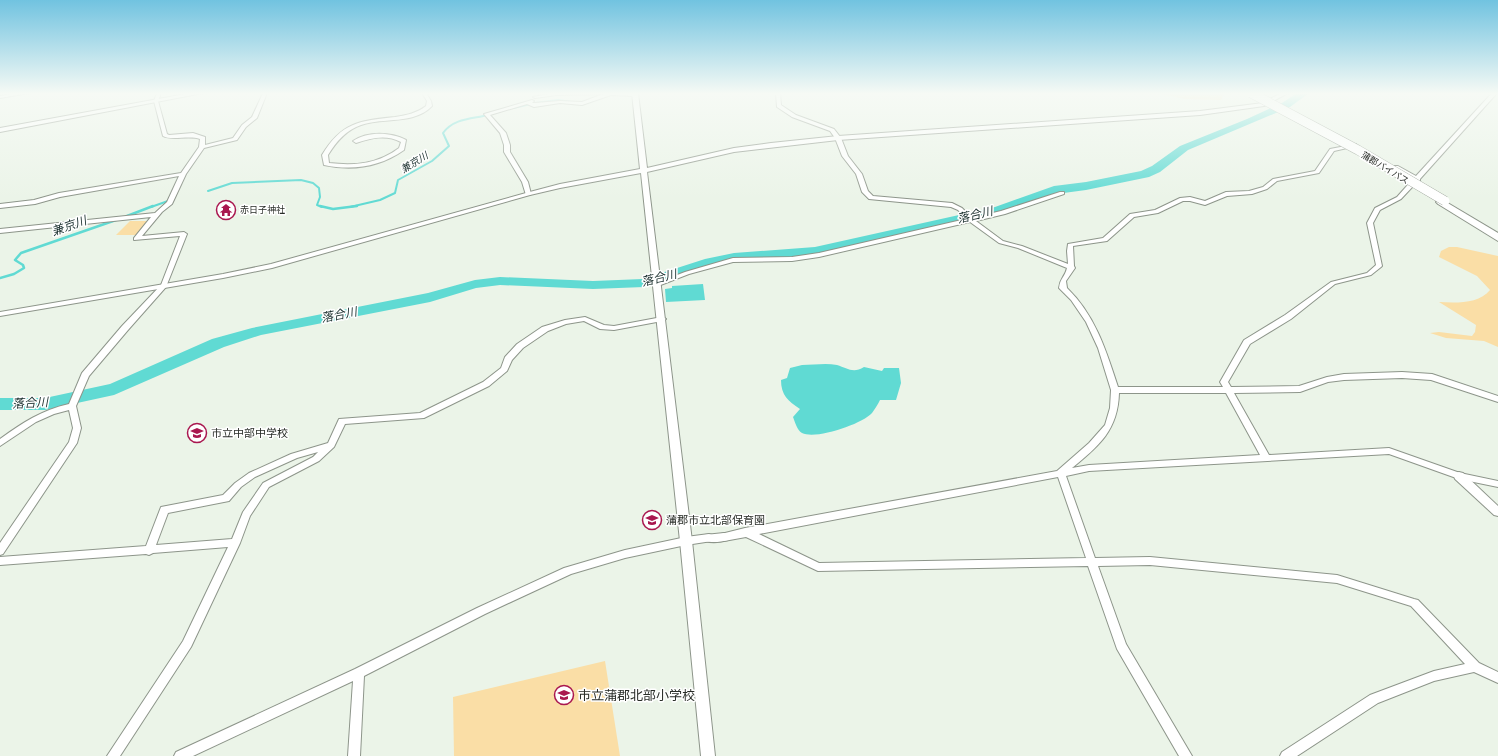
<svg xmlns="http://www.w3.org/2000/svg" width="1498" height="756" viewBox="0 0 1498 756" font-family="Raleway,'Noto Sans JP',sans-serif">
<rect width="100%" height="100%" fill="#ebf4e8"/>
<g fill="#fadea6">
<polygon points="1157,93 1225,93 1221,100 1185,99"/>
<polygon points="130,221 149,221 136,235 116,235"/>
<path d="M1449,247H1457L1498,256V347L1484,341L1446,338L1430,333L1439,332L1472,336L1475,332L1476,325L1439,302C1456,303 1479,304 1490,290L1477,276L1439,257L1441,251Z"/>
<polygon points="605,661 620,756 454,756 453,697"/>
</g>
<g fill="#60dad3">
<polygon points="703,284 705,300 666,302 665,289 672,288 672,286"/>
<path d="M802,365C813,365 826,363 837,365C847,368 853,374 864,367L882,371L884,368H899L901,383L896,400H880C878,404 875,409 872,413C862,424 816,440 802,433C797,430 795,422 793,417L800,409C788,401 781,395 781,380L787,378L790,368Z"/>
</g>
<g fill="none" stroke-linecap="round" stroke-linejoin="round">
<g stroke="#60dad3" stroke-width="2">
<polyline points="536,103 558,100 572,102"/>
<polyline points="513,108 531,104"/>
<polyline points="208,191 232,183 301,180 313,183 319,188 320,197 317,205 322,207"/>
<polyline points="151,207 168,201"/>
<path d="M350,207L380,200L395,193L398,180L432,161L449,146L443,133C454,118 472,119 488,115"/>
</g>
<g stroke="#60dad3" stroke-width="2.5">
<polyline points="320,206 333,209 357,206"/>
<polyline points="127,216 153,206"/>
<polyline points="0,278 14,274 24,268 23,265 15,260 21,253 116,220"/>
</g>
<polygon fill="#60dad3" fill-rule="evenodd" points="1297,93 1309,93 1290,107 1188,150 1160,172 1149,177 1086,190 1056,194 999,214 815,255 734,261 713,266 644,287 593,289 500,285 476,288 430,302 261,335 224,347 114,395 45,410 0,410 0,398 45,398 110,384 212,339 252,328 428,293 475,280 500,277 593,281 643,279 705,259 734,253 815,247 995,207 1054,186 1086,182 1141,171 1152,166 1180,146 1247,119 1282,103"/>
<g stroke="#8d958a" stroke-width="2">
<g id="minor">
<polygon points="17,93 29,93 0,98 0,96"/>
<path d="M157,93H161L158,101L167,134L169,135L193,133L205,137V145L233,138L242,125L252,117L263,93H267L257,118L246,127L237,140L204,148L186,174L172,204L162,212L142,236L184,232L187,234L166,287L128,330L89,376L76,406L81,428L77,443L3,554L0,555V543L69,442L73,428L69,410L54,414L36,422L0,446V439C22,423 42,410 69,404L82,373L122,326L161,285L180,236L134,240V238L151,217L0,233V229L155,213L167,202L179,176L60,197L35,204L0,208V204L34,200L59,193L181,173L199,147L200,139C189,135 171,141 163,136L154,101Z"/>
<path d="M422,93H426L431,101L432,106C414,125 384,117 361,125C346,130 336,142 328,155L329,163C355,166 378,164 399,148L401,142C386,134 371,138 356,143L353,141C368,131 391,132 406,140L404,150C380,167 352,171 324,165L322,155C342,122 359,121 395,117C407,115 417,113 426,106L427,101Z"/>
<polygon points="553,93 627,93 637,95 635,96 611,95 582,105 560,103 534,107 527,104 490,115 506,133 510,145 510,152 528,182 531,194 530,195 526,195 522,182 504,152 504,145 500,133 484,114 532,100 534,101 532,103 535,103 560,101 582,102 603,94 556,95 535,98 533,97"/>
<path d="M776,93H780L781,105L796,115L834,129L841,138L848,156L862,174L868,191L873,196L952,203L962,208L972,218L1001,211L1060,192H1064V194L1005,214L976,221L1003,241L1022,246L1068,264L1067,251L1068,244L1103,238L1130,214L1155,210L1180,198L1190,197L1205,201L1226,192L1249,191L1263,187L1273,179L1315,171L1330,149L1356,144V146L1334,151L1319,173L1277,181L1267,189L1252,194L1227,196L1205,205L1190,201H1183L1158,213L1134,217L1107,241L1073,246L1074,266L1075,268L1066,281L1067,288C1095,315 1106,350 1118,387H1223L1220,382L1244,340L1285,315L1331,282L1367,273L1376,265L1367,223L1375,208L1397,197L1413,179L1394,168V166H1398L1416,176L1492,93H1497L1420,179V181L1417,182L1401,199L1380,210L1373,223L1382,266L1381,267L1371,275L1335,284L1291,319L1250,344L1228,382L1231,387L1299,386L1327,377L1344,374L1402,372L1432,374L1498,396V402L1431,380L1402,378L1344,380L1328,382L1300,392L1234,393L1269,455L1389,448L1460,473L1498,481V487L1459,479L1389,454L1089,471L1066,476L1095,558L1150,557L1337,575L1414,599L1418,600L1479,663L1498,672V683L1474,672L1434,681L1378,703L1297,756H1280L1282,752L1370,695L1434,671L1465,664L1411,606L1337,583L1150,565L1098,566L1126,644L1192,756H1179L1117,649L1088,566L818,571L746,537L724,541L721,540L719,537L721,534L745,528L1057,471L1089,443L1105,425L1110,408L1111,390L1098,348L1086,322L1071,300L1059,288C1060,278 1065,277 1067,268L1018,248L999,243L970,222L819,257L792,261L733,262L689,274L658,286H654L653,285L654,284L685,272L733,258L792,257L819,253L966,219L958,210L951,207L869,199L862,192L856,174L842,156L835,138L830,131L792,117L777,107ZM1119,393H1226L1260,455L1089,465L1072,468C1099,446 1118,430 1119,393ZM1058,477L1086,558L819,563L759,534Z"/>
<path d="M585,317L604,325L614,326L662,317L666,319L662,321L614,330L600,329L584,321L566,324L548,331L523,348L512,360L507,371L489,386L424,418L345,424L334,447L319,461L269,487L250,516L240,543L191,647L120,756H107L183,641L228,547L153,553L149,555L146,554L0,565V557L146,546L161,507L223,495L235,483L249,473L291,454L328,443L339,419L420,413L483,382L501,368L505,357L517,344L542,327L565,320ZM318,452L313,457L263,483L243,512L232,539L156,545L168,513L229,501L241,487L255,477L297,458Z"/>
<polygon points="709,534 712,535 714,538 712,541 686,545 625,558 571,574 485,614 364,676 360,756 348,756 353,681 193,756 174,756 176,752 355,669 477,608 564,568 625,550 686,537"/>
</g>
</g>
<g stroke="#8d958a" stroke-width="2">
<g id="tertiary">
<polygon points="191,93 203,93 0,132 0,128"/>
<polygon points="632,93 638,93 647,168 734,148 771,143 838,136 1200,111 1263,103 1281,93 1288,93 1264,106 1200,115 838,140 734,152 647,172 692,541 715,756 701,756 680,541 641,173 560,188 530,195 272,268 223,278 0,316 0,312 223,274 271,264 526,193 560,184 640,169"/>
<polygon points="1459,472 1463,473 1498,506 1498,516 1494,515 1455,479 1454,476 1455,473"/>
<path d="M724,533L728,534L729,537L728,540C721,542 712,543 705,541L704,538L705,535Z"/>
</g>
</g>
<g stroke="#8d958a" stroke-width="2">
<polygon id="trunk" points="1441,199 1498,233 1498,241 1438,204 1436,202"/>
</g>
<use href="#minor" fill="#fff" fill-rule="evenodd"/>
<use href="#tertiary" fill="#fff" fill-rule="evenodd"/>
<use href="#trunk" fill="#fff" fill-rule="evenodd"/>
<g stroke="#8d958a" stroke-width="10" stroke-linecap="butt">
<polyline id="trunk-bridge" points="1251,93 1358,150 1445,201"/>
</g>
<use href="#trunk-bridge" stroke="#fff" stroke-width="9"/>
</g>
<linearGradient id="sky" x2="0" y2="1"><stop stop-color="#71c3e0"/><stop offset="0.47" stop-color="#f6faf5"/><stop offset="1" stop-color="#f6faf5" stop-opacity="0"/></linearGradient>
<rect width="1498" height="199" fill="url(#sky)"/>
<defs>
<g id="temple-ring" transform="scale(1)"><circle r="9.5" fill="#fff" stroke="#a9174f" stroke-width="1.5"/><path d="M0-6L5-2H3V0L6.5 2.5H4V6H1.5V3h-3V6H-4V2.5H-6.5L-3 0V-2H-5Z" fill="#a9174f"/></g>
<g id="school-ring" transform="scale(1)"><circle r="9.5" fill="#fff" stroke="#a9174f" stroke-width="1.5"/><path d="M0-5L7-2L0 1L-7-2ZM-4 1L0 2.5L4 1V4Q0 6-4 4Z" fill="#a9174f"/></g>
</defs>
<g fill-rule="evenodd">
<use href="#temple-ring" x="226" y="210"/>
<use href="#school-ring" x="197" y="433"/>
<use href="#school-ring" x="652" y="520"/>
<use href="#school-ring" x="564" y="695"/>
</g>
<g text-anchor="middle" stroke-width="3" stroke-linejoin="round" paint-order="stroke">
<g font-size="9" fill="#292d28" stroke="#fff">
<text transform="translate(1385 168) rotate(31)" y="3">蒲郡バイパス</text>
</g>
<g font-size="9" fill="#292d28" stroke="#fff" text-anchor="start">
<text x="240" y="213">赤日子神社</text>
</g>
<g font-size="10" font-style="italic" fill="#1a2f2e" stroke="#fff">
<text transform="translate(414 162) rotate(-31)" y="4">兼京川</text>
</g>
<g font-size="11" fill="#292d28" stroke="#fff" text-anchor="start">
<text x="211" y="437">市立中部中学校</text>
<text x="666" y="524">蒲郡市立北部保育園</text>
</g>
<g font-size="12" font-style="italic" fill="#1a2f2e" stroke="#fff">
<text transform="translate(975 215) rotate(-13)" y="4">落合川</text>
<text transform="translate(69 226) rotate(-19)" y="4">兼京川</text>
<text transform="translate(659 278) rotate(-14)" y="4">落合川</text>
<text transform="translate(339 315) rotate(-11)" y="4">落合川</text>
<text transform="translate(30 403) rotate(-3)" y="4">落合川</text>
</g>
<g font-size="13" fill="#292d28" stroke="#fff" text-anchor="start">
<text x="578" y="700">市立蒲郡北部小学校</text>
</g>
</g>
</svg>
